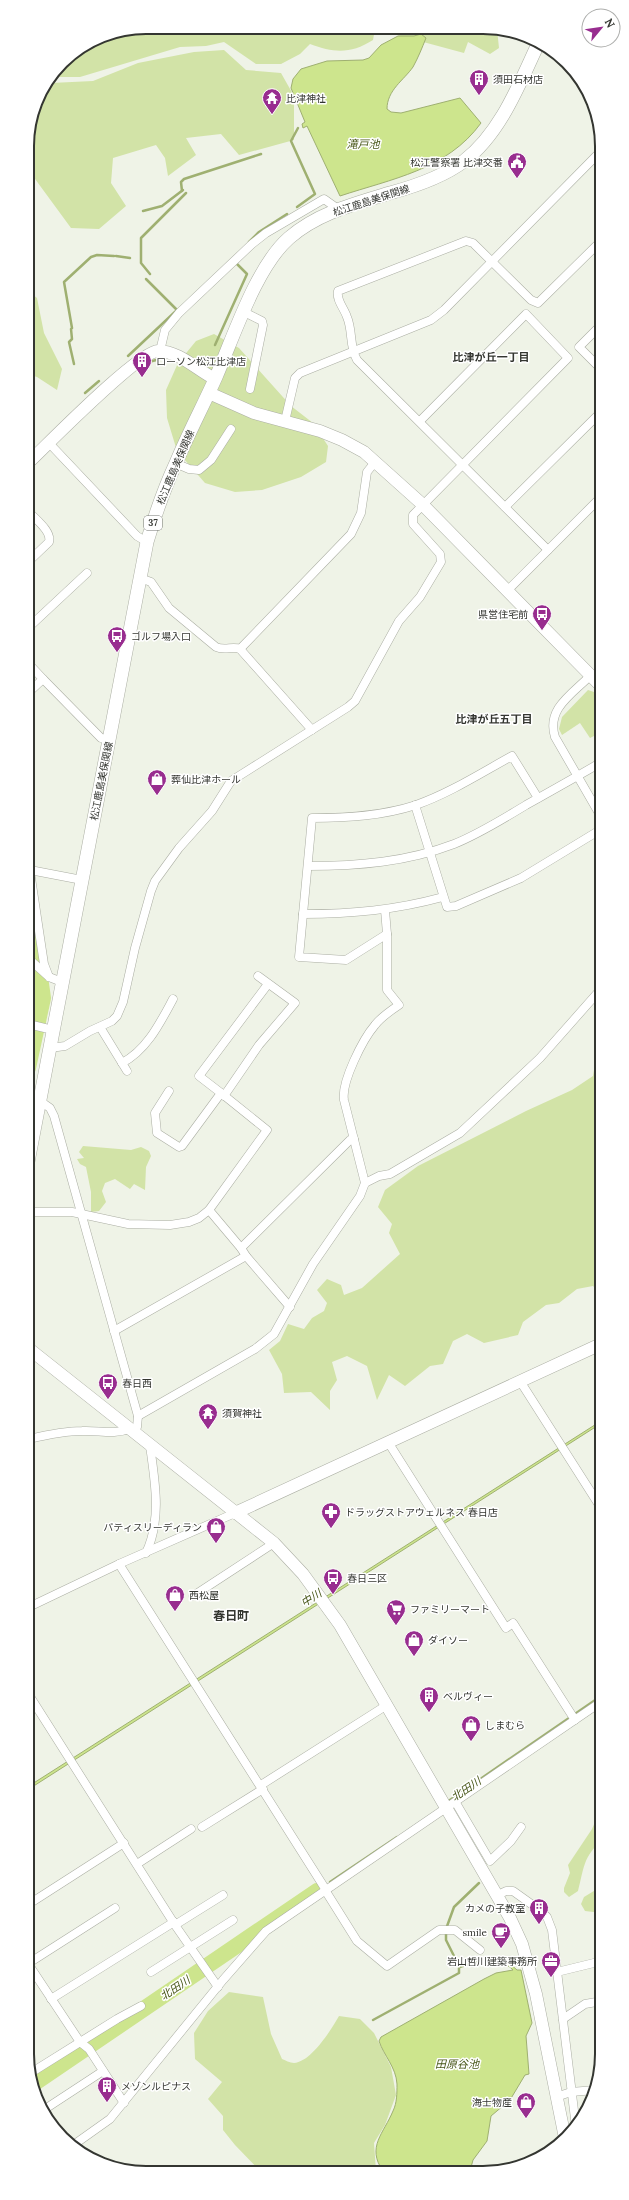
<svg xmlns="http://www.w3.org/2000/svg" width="629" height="2200" viewBox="0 0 629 2200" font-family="Lora,'Noto Sans JP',serif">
<rect width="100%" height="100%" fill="#eff3e7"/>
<g fill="#d2e3a7">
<path d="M146,27L497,29L499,48L490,54L468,42L464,53L375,29L373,40C351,54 334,53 310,44L300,54L281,64H256L224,42L206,46L180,47L80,77H52L62,62L101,36Z"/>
<polygon points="224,50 246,70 281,73 294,96 294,140 239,155 221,134 186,138 196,155 168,176 165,158 156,145 113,158 111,183 126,206 99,229 71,228 27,168 27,139 36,100 50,80 51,83 93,81 138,63 194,52"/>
<polygon points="27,290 37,298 44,333 62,369 57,390 37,377 27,374"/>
<polygon points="214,334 239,348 291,406 313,423 328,446 326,462 301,477 262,490 235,492 205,483 177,451 167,418 166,390 178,363 196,341"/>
<polygon points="588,690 600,694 600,733 590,738 580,723 562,735 559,729 562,717"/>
<polygon points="601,1048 601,1294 593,1286 577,1289 559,1303 546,1305 523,1322 518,1335 484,1343 467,1334 453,1341 443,1364 430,1366 405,1386 389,1375 377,1400 367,1366 347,1356 332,1362 337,1380 330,1391 330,1410 311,1392 284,1393 282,1374 269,1350 280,1341 288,1324 304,1329 312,1318 324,1311 327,1303 317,1290 327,1279 341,1285 344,1295 362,1288 400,1254 389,1233 392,1224 378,1207 385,1190 418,1166 526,1111 572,1090 593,1076 597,1051"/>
<polygon points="83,1146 131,1150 141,1147 149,1151 151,1156 146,1167 145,1190 134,1184 130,1189 115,1179 105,1183 102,1191 106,1202 99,1211 91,1212 91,1192 86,1167 80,1164 77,1159 84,1158 79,1152"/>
<path d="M601,1808L602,1840C583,1857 584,1868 578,1891L569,1897L564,1892V1888L570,1873L568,1865L592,1829Z"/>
<polygon points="602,1886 602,1913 585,1911 581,1904 584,1897"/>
<path d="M229,1992L263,1997L271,2034L282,2059C285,2060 290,2063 294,2063C311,2062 331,2030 339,2016L360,2019L374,2033L391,2067L396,2095L385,2125L374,2143L376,2171H260L235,2145L223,2130V2116L208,2099L222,2082L195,2059L194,2033L208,2011Z"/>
</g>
<g fill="#cde58d" stroke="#9fb071">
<path d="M421,34L426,38C422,48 418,58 413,67C404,80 387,90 387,109L391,112L401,113L460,98L481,123C447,170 391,179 340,196L307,126L303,128L302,124L305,122L291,88L293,79L301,69L327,61L363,60L369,58L381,45L398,36H414Z"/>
<polygon points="601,1421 601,1424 597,1426 29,1789 29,1786"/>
<path d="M485,1959L508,1962L517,1970H521L532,2023L526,2036L529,2074L525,2075L510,2100L491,2116L487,2141L473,2160L470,2171H383C366,2147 384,2133 393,2111C397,2103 397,2093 397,2084C396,2067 384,2056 379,2041L381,2037L484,1979L496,1973L513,1970C499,1955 476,1963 459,1968V1967Z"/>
</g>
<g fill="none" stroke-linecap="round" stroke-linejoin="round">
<g stroke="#9fb071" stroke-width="2.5">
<polyline points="182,191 181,182 184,179 261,154"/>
<polyline points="297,207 315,194 291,141 298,128"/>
<polyline points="143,211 162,206 183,190"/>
<polyline points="249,242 259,232 287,214"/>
<polyline points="116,256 130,258"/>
<polyline points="150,274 141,263 141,238 186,193"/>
<polyline points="72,328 64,282 91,257 97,255 114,256"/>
<polyline points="71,329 72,339 69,342 74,364"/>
<polyline points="215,345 247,274 236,263"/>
<polyline points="128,356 177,310 146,279"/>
<polyline points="145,363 160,359"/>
<polyline points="85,393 99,381"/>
<polyline points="447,1802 601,1696"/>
<polyline points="330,1882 397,1837"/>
<polyline points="446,1929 454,1907 479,1883"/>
<polyline points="446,1932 446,1940 459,1966"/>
<polyline points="373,2020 459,1973 459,1968"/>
</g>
<g stroke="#cde58d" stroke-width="16">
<polyline points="28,890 43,998 28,1068"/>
<polyline points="32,2085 317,1891"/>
</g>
<g stroke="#abaea3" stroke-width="9">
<g id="street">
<polyline points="244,312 262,321 263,325 250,389"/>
<polyline points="600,326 579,347 600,368"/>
<polyline points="160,351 165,330 179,313 252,244 266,233 324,199 338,209"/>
<polyline points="285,421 295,378 300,373 431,320 444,310 600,152"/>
<polyline points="49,443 137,536 147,542"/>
<polyline points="175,463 189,469 199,470 211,460 231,429"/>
<polyline points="505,507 600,413"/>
<path d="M28,511C35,519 52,531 49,542L28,562"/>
<path d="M548,550L357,360C349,346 353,331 347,317C344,308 336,300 338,291L466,241L473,243L531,300L538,303L600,242"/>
<path d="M140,578L151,582L169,608L216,647C224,651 233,646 240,649L312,730"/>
<polyline points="507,591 600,498"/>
<polyline points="28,628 87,573"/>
<polyline points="240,649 351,534 361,513 367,472 375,462"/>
<polyline points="28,663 43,679"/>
<path d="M590,676C572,694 546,709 555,737L600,815"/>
<polyline points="28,693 43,679 101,738 109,740"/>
<polyline points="415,805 447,907 456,906 521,878 600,830"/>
<polyline points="28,858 44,964 49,977"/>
<path d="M308,866C358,866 407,862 454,844C479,834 503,819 526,805C551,791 576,777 600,763"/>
<polyline points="30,870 82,880"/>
<polyline points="385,910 387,934"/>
<path d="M303,914C352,914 395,910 443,897"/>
<polyline points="28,958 49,977 62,982"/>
<polyline points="28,1024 53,1030"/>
<polyline points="100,1027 127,1071"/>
<polyline points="50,1048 65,1046 90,1031 112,1021 117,1016 123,1002 135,948 151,891 155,881 179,848 212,811 231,781 348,707 355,701 399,621 420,597 441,562 440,554 413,524 413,515 568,358 526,314 420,421"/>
<path d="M122,1063C147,1050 160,1023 173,999"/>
<polyline points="169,1091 155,1113 157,1133 179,1147 182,1146 221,1093 199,1076 268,984"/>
<polyline points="224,1096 259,1045 295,1003 258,976"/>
<polyline points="40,1101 50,1108 54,1116 138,1416 137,1427 134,1433"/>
<path d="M365,1183L344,1100C341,1082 363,1039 375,1025C381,1017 390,1011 399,1005L387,990V934L346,960L299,957L312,818C347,818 382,816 416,805C450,793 481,773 512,756L538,798"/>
<polyline points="209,1210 241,1248"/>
<polyline points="28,1212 72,1212 128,1224 170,1225 189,1222 199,1218 209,1210 267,1130 221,1093"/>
<polyline points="246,1256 241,1248 350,1140 354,1139"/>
<polyline points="114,1331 246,1256 290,1307"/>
<polyline points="520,1381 601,1508"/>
<polyline points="138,1416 255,1349 274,1334 313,1264 360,1196 365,1183 379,1176 390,1174 460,1133 540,1058 601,989"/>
<path d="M29,1439C46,1435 64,1431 82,1431C98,1430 114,1435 129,1429"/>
<polyline points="388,1442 506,1628 513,1623 575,1720"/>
<path d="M146,1553C162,1519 155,1482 150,1446"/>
<polyline points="119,1564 326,1890"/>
<polyline points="193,1596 274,1543"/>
<polyline points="29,1607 119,1564 235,1513"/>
<polyline points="29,1695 175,1925 218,1987"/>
<polyline points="261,1785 387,1705"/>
<polyline points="456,1803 490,1861 511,1841 521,1827"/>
<polyline points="202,1827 263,1789"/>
<polyline points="137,1864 191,1829"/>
<polyline points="325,1890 357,1941 387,1966 439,1930 455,1930 480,1950"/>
<polyline points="498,1895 506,1891 513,1891 541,1911 547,1917 552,1930 576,2127"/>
<polyline points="29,1904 124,1843"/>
<polyline points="175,1925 223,1895"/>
<polyline points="29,1963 115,1908"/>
<polyline points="29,1965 80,2042 89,2049 124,2103"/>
<polyline points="151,1972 233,1920"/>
<polyline points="557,1972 602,1961"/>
<polyline points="51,1999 174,1922"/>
<polyline points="563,2019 585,2004 602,2001"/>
<polyline points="29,2074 117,2019 141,2006"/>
<polyline points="556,2097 571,2092 595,2090"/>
<polyline points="42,2111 103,2071"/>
<polyline points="72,2146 110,2119 223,1980 266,1931 601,1702"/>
</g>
</g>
<g stroke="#abaea3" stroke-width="13">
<g id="secondary">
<polyline points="209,393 254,413 320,431 342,440 364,452 422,504 600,685"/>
<path d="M28,463C48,444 139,351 158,351C179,351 197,370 215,379"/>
<polyline points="28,1348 274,1543 303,1574 340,1625 510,1918 522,1944 536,1994 565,2138"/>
<polyline points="235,1513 601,1344"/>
</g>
</g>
<g stroke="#abaea3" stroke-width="14">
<path id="primary" d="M28,1162L147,542C155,515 164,489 176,463C188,434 203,406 216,377C234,336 256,267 289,238C318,213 354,204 390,193C416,186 443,177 464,161C501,133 520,82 539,42"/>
</g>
<use href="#street" stroke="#fff" stroke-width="8"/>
<use href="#secondary" stroke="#fff" stroke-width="12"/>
<use href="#primary" stroke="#fff" stroke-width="13"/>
</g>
<defs>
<g id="building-pin" transform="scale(1)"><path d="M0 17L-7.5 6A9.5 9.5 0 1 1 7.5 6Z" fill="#982d8f" stroke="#fff"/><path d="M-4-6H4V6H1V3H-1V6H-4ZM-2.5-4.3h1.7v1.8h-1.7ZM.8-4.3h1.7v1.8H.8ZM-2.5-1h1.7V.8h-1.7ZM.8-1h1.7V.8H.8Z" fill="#fff"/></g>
<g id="temple-pin" transform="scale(1)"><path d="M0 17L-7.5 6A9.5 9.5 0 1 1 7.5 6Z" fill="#982d8f" stroke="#fff"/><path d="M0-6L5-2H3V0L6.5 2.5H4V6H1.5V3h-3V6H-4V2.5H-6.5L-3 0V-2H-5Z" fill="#fff"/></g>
<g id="civic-pin" transform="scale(1)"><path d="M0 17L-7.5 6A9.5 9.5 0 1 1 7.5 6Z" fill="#982d8f" stroke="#fff"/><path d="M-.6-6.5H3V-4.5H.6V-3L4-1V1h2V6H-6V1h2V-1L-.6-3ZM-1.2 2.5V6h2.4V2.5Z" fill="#fff"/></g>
<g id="bus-pin" transform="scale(1)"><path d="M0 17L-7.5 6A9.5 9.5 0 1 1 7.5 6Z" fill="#982d8f" stroke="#fff"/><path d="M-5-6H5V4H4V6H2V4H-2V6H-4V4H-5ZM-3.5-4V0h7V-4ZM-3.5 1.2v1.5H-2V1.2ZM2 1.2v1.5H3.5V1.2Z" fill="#fff"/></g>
<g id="shop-pin" transform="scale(1)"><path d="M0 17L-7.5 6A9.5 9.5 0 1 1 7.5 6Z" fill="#982d8f" stroke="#fff"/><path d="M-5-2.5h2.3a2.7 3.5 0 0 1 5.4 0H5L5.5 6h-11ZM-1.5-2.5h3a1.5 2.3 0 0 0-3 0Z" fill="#fff"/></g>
<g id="pharmacy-pin" transform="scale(1)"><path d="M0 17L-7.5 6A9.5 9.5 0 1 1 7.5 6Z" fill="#982d8f" stroke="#fff"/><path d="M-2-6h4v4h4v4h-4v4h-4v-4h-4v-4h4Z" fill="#fff"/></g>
<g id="supermarket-pin" transform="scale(1)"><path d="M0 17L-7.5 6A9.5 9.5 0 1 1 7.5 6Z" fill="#982d8f" stroke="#fff"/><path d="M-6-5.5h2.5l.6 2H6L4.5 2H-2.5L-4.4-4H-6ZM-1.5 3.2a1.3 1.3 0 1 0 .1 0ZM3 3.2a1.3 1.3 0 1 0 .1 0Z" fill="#fff"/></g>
<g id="cafe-pin" transform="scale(1)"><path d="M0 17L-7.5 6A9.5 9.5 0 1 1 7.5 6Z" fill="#982d8f" stroke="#fff"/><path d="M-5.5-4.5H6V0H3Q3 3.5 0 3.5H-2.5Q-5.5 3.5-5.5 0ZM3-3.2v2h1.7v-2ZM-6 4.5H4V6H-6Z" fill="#fff"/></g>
<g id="office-pin" transform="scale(1)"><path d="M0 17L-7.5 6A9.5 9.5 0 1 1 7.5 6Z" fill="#982d8f" stroke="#fff"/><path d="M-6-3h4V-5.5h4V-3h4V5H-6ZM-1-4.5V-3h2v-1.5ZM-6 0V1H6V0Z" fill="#fff"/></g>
</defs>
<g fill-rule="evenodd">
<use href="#building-pin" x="479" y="79"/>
<use href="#temple-pin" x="272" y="98"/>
<use href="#civic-pin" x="517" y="162"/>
<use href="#building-pin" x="142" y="361"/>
<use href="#bus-pin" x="542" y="614"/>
<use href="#bus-pin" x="117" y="636"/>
<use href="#shop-pin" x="157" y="779"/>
<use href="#bus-pin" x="108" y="1383"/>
<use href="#temple-pin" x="208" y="1413"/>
<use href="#pharmacy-pin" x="331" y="1512"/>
<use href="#shop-pin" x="216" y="1527"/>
<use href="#bus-pin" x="333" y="1578"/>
<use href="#shop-pin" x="175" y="1595"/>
<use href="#supermarket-pin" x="396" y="1609"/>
<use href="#shop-pin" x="414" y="1640"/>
<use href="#building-pin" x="429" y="1696"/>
<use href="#shop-pin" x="471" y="1725"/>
<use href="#building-pin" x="539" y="1908"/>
<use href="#cafe-pin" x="501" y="1932"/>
<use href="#office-pin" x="551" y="1961"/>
<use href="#building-pin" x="107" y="2086"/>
<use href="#shop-pin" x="526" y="2102"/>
</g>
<g text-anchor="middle" stroke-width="3" stroke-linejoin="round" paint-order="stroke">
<rect fill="#fff" stroke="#71726f" stroke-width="1" x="144" y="516" width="18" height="14" rx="3"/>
<g font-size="9" font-weight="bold" fill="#343631">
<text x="153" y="526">37</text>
</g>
<g font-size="10" fill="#343631" stroke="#fff" text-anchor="start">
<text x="493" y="83">須田石材店</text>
<text x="286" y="102">比津神社</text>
<text x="503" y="166" text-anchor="end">松江警察署 比津交番</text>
<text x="156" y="365">ローソン松江比津店</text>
<text x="528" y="618" text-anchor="end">県営住宅前</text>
<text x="131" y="640">ゴルフ場入口</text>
<text x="171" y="783">葬仙比津ホール</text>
<text x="122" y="1387">春日西</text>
<text x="222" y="1417">須賀神社</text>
<text x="345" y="1516">ドラッグストアウェルネス 春日店</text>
<text x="202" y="1531" text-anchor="end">パティスリーディラン</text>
<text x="347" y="1582">春日三区</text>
<text x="189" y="1599">西松屋</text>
<text x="410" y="1613">ファミリーマート</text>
<text x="428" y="1644">ダイソー</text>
<text x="443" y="1700">ベルヴィー</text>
<text x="485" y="1729">しまむら</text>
<text x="525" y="1912" text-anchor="end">カメの子教室</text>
<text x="487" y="1936" text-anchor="end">smile</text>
<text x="537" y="1965" text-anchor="end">岩山哲川建築事務所</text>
<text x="121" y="2090">メゾンルピナス</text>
<text x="512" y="2106" text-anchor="end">海士物産</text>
</g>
<g font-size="10" fill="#343631" stroke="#fff">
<text transform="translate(371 200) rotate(-18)" y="4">松江鹿島美保関線</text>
<text transform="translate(175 467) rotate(-67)" y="4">松江鹿島美保関線</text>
<text transform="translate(101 781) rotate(-79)" y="4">松江鹿島美保関線</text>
</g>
<g font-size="11" font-style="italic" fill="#485719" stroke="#fff">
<text x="363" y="148">滝戸池</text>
<text transform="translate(311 1598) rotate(-33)" y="4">中川</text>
<text transform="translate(466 1789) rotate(-34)" y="4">北田川</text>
<text transform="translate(175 1988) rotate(-34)" y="4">北田川</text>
<text x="457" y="2068">田原谷池</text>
</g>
<g font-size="11" font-weight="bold" fill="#343631" stroke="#fff">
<text x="491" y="361">比津が丘一丁目</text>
<text x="494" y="723">比津が丘五丁目</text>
</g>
<g font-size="12" font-weight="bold" fill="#343631" stroke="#fff">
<text x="231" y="1620">春日町</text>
</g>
</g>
<path d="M0 0H629V2200H0ZM146 34H483A112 112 0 0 1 595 146V2054A112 112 0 0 1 483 2166H146A112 112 0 0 1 34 2054V146A112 112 0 0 1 146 34Z" fill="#fff" fill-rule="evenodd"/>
<path fill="none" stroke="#343631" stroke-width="2" d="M146 34H483A112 112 0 0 1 595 146V2054A112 112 0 0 1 483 2166H146A112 112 0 0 1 34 2054V146A112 112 0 0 1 146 34Z"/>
<g transform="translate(601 28) rotate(61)"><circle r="19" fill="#ffffff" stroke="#aeafad"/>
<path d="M0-3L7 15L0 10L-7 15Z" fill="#982d8f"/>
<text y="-6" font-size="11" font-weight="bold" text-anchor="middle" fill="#343631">N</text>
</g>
</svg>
